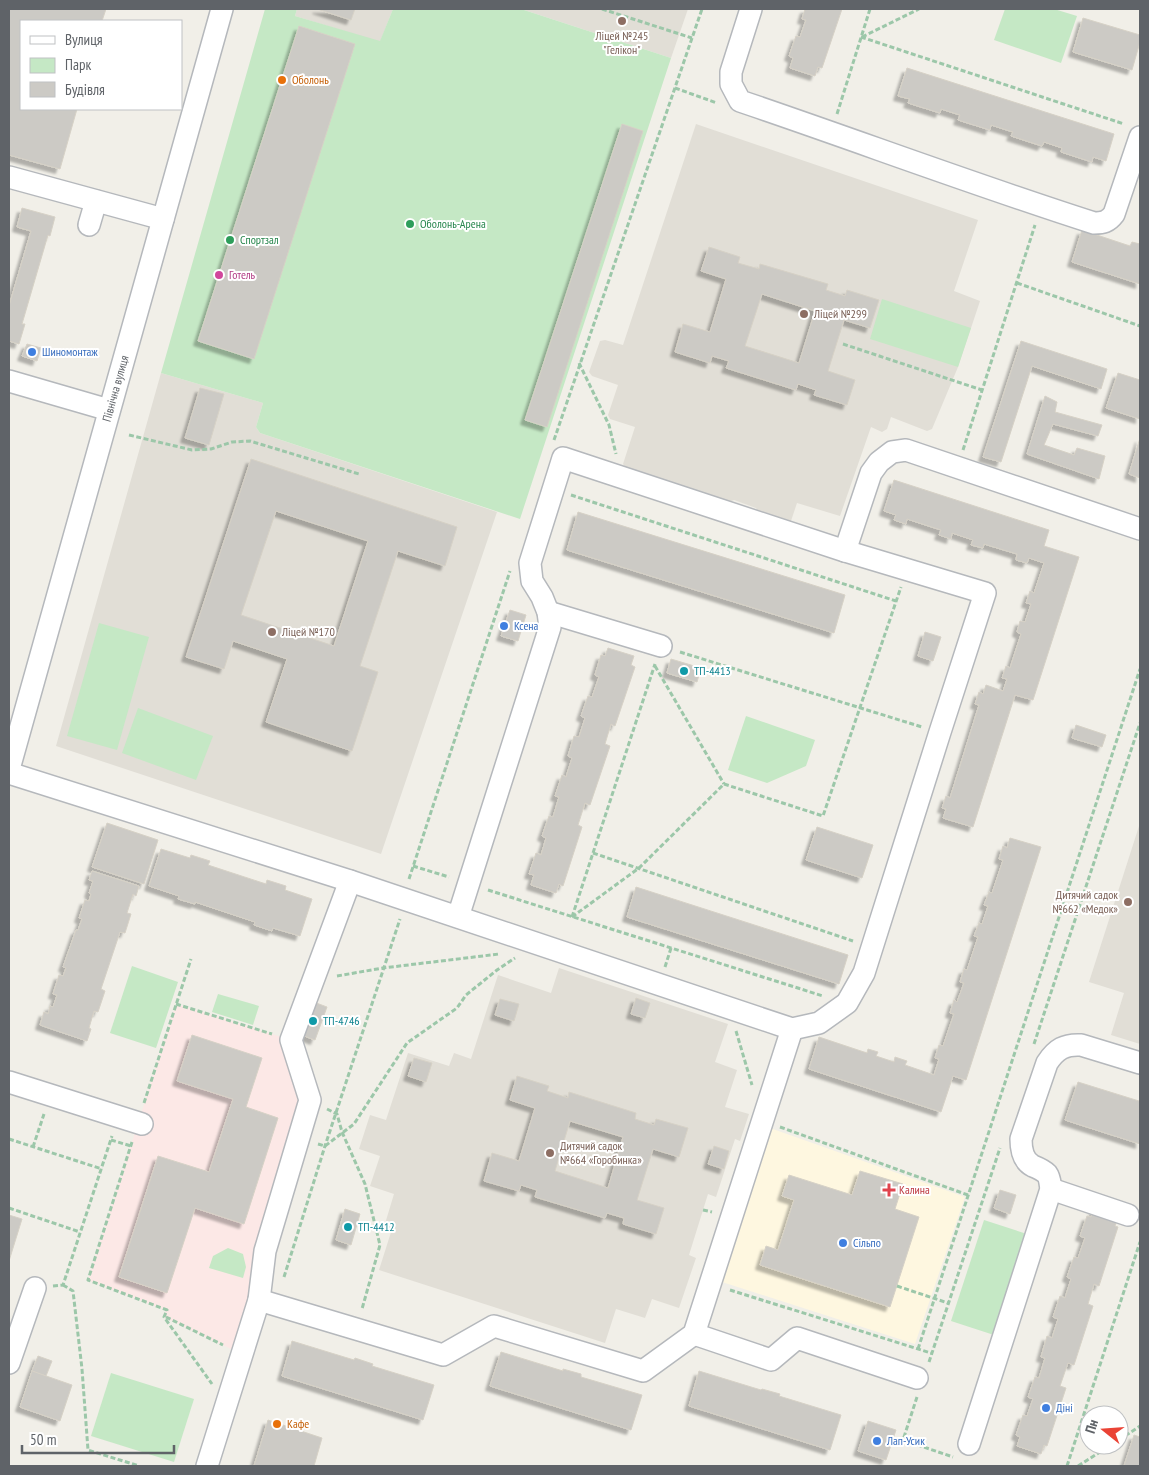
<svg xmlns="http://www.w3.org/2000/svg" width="1149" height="1475" viewBox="0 0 1149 1475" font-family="'PT Sans Narrow',sans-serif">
<defs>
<filter id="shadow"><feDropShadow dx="-4.5" dy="4.5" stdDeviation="1" flood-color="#0004"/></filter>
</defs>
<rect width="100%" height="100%" fill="#f1efe8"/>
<polygon fill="#fef7e0" points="770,1128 965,1197 915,1344 719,1281"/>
<g fill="#e1ded6">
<polygon points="297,9 393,9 380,42 295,16"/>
<polygon points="521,9 688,9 671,58"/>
<polygon points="696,124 978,220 954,291 980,301 958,367 932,429 927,431 891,417 887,429 882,432 871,427 840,516 797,503 791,521 786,526 761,518 756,508 734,500 729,502 626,468 623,464 635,427 610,419 608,415 618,385 592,376 589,372 600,341 605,340 623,345"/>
<polygon points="161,373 263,403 256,427 260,433 497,512 381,854 56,746"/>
<polygon points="1140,823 1140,1044 1111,1035 1124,993 1089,982"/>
<polygon points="559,968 728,1024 715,1062 737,1070 725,1107 749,1114 740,1141 735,1139 716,1197 708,1194 689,1255 696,1258 679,1308 652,1299 645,1318 616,1309 605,1343 379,1270 392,1229 384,1227 394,1194 370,1186 380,1156 359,1149 370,1115 386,1120 408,1053 449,1066 454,1053 471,1059 498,975 551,993"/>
</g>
<polygon fill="#fce8e6" points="176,1004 291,1040 310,1100 243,1353 231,1349 164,1317 166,1310 88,1280"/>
<g fill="#c5e8c5">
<polygon points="265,9 297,9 295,16 380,41 393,9 521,9 671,58 520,519 260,433 256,427 263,403 161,373"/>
<polygon points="1005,9 1054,9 1077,16 1061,63 994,40"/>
<polygon points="882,299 971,328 958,367 870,339"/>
<polygon points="99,623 149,637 117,750 67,736"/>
<polygon points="138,708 213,736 196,780 122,753"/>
<polygon points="746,716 815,740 806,766 767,783 728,770"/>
<polygon points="132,966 178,982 156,1048 110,1033"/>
<polygon points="218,994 259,1006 253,1025 212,1012"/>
<polygon points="984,1220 1030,1235 997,1336 951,1321"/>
<polygon points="228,1248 243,1254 246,1267 243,1278 209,1268 213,1256"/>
<polygon points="111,1373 194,1399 174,1462 91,1436"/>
</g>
<g fill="#cccac5" stroke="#d6d1c6" fill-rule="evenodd" filter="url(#shadow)">
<polygon points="9,9 106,9 102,21 21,21 21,109 77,109 60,169 9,155"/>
<polygon points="317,9 355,9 351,20"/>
<polygon points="805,9 842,9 822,68 818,67 815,76 790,68 793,58 789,56 796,36 800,37 806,20 802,19"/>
<polygon points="1083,18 1140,35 1140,42 1132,70 1073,52"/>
<polygon points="299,26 355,44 254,359 198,341"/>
<polygon points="907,68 1114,134 1106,161 1093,157 1092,162 1061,152 1062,148 1044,142 1042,146 1011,136 1013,132 991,125 990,130 958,120 960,115 941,109 940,113 908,103 910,99 898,96"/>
<polygon points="622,124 643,131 547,427 525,420"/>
<polygon points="22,208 55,217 50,236 48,235 22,324 25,324 19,344 9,341 9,306 31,231 17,227"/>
<polygon points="1082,230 1130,246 1132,242 1140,244 1140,284 1072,262"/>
<path d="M709,247L740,257L738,263L759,269L760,264L828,284L826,290L845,296L847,290L879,300L870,328L844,320L828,371L855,380L847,405L814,395L816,390L798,384L796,390L726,368L729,361L712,356L710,363L675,352L683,324L710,332L726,279L701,271ZM762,294L815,311L799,363L745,346Z"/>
<polygon points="1021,341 1107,369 1101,389 1032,366 1001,462 983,457"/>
<polygon points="27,344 41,348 37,361 22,356"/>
<polygon points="1118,373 1140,380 1140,419 1106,408"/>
<polygon points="200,388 224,394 209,445 185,438"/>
<polygon points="1045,396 1057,402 1055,412 1102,425 1098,436 1053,424 1044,445 1074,455 1077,448 1105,456 1099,479 1027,454"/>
<polygon points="1140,438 1140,478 1129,474"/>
<path d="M251,459L457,527L445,566L398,551L360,666L378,672L352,751L266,722L287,659L233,641L224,669L186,657ZM276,511L368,541L334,646L241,615Z"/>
<polygon points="894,480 1049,530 1044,546 1079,557 1033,700 1015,695 973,827 943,818 946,809 942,808 946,796 950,798 979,705 975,704 979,692 983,694 986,685 1003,691 1007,679 1002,678 1006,666 1010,668 1021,634 1017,632 1020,621 1025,622 1031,604 1026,603 1030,591 1034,593 1044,563 1029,558 1027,563 1016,560 1017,554 984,544 983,548 971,545 973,540 952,533 951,539 939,535 941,530 907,519 906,524 894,520 896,515 884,511"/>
<polygon points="578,512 845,595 834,633 567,550"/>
<polygon points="510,610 526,615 518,641 501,636"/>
<polygon points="925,632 941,637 933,661 918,656"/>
<polygon points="608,648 634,656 631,665 635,667 615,726 611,724 605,744 610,746 590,805 585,803 578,825 582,827 563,886 559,884 556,893 531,885 534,875 529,874 536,853 541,855 546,838 542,836 549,816 553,817 559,797 555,796 562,775 566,777 572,758 568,756 574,736 579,737 585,718 581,716 588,696 592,697 599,677 595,675 601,655 605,656"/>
<polygon points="671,659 701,668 697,682 667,673"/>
<polygon points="1076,725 1106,735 1102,747 1072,738"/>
<polygon points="107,823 158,840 144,884 92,867"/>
<polygon points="817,827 873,845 862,878 806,860"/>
<polygon points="1010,838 1041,847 966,1080 953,1076 941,1112 809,1069 819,1037 867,1053 868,1049 878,1052 876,1056 894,1062 895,1057 907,1061 905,1065 934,1075 939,1059 935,1058 939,1045 943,1046 954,1014 950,1013 954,1000 957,1002 964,983 960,982 964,969 967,970 978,937 974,936 979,923 982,924 988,906 984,905 989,892 992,893 1003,860 999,859 1003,846 1007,848"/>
<polygon points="161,849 190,858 191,855 210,861 208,865 266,884 267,880 286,886 285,890 312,899 300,936 273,928 272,931 254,925 255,922 195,902 195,904 178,899 179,896 149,886"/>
<polygon points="92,871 139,886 136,896 133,894 127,913 131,914 125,933 120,932 101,989 105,991 98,1012 94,1011 89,1028 91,1029 87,1041 40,1025 44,1012 48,1014 50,1006 53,1007 57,995 53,994 59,975 63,976 66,968 63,967 76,930 78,930 82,919 79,918 85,900 89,901 91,894 89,893 93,881 89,880"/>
<polygon points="636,887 848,955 839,984 627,917"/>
<polygon points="636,998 650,1003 645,1018 631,1014"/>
<polygon points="500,999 519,1004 514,1021 495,1015"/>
<polygon points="311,1001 327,1007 315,1040 299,1034"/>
<polygon points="192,1035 262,1058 246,1107 278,1118 244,1224 195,1208 167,1293 119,1277 158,1156 209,1172 233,1099 177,1081"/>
<polygon points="414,1058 432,1063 426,1082 408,1076"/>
<path d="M517,1076L549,1086L547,1091L568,1098L569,1092L636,1113L635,1119L654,1125L656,1119L688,1128L679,1157L653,1149L637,1200L664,1208L656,1234L623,1224L624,1218L607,1213L605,1218L535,1197L537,1190L521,1185L519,1191L484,1181L492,1153L519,1161L535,1108L510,1100ZM570,1121L623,1137L608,1188L555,1171Z"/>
<polygon points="1078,1082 1139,1101 1140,1100 1140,1144 1065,1120"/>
<polygon points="714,1146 729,1151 724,1169 708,1164"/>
<polygon points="860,1171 903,1184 895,1209 919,1217 890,1307 760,1265 766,1246 778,1250 794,1200 782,1196 789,1175 852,1195"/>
<polygon points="1000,1190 1016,1195 1010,1214 994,1208"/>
<polygon points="345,1209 360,1214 351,1245 336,1240"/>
<polygon points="1094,1210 1118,1218 1115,1226 1118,1227 1099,1286 1094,1284 1088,1304 1093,1306 1074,1365 1068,1363 1060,1386 1066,1388 1047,1446 1044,1445 1041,1454 1017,1446 1020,1437 1016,1435 1023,1415 1027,1416 1033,1399 1028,1397 1035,1377 1039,1378 1045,1358 1041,1357 1047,1336 1052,1338 1058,1319 1053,1317 1060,1296 1065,1298 1071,1279 1067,1277 1074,1257 1078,1258 1085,1238 1080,1236 1087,1216 1091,1217"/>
<polygon points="9,1215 22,1219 9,1261"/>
<polygon points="292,1341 354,1360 355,1358 373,1364 372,1366 434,1385 423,1420 282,1376"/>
<polygon points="501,1352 563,1371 563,1369 581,1374 581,1377 642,1395 631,1430 490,1386"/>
<polygon points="38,1356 52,1361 46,1376 32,1371"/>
<polygon points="32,1371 72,1385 60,1421 20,1407"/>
<polygon points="699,1371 761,1390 762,1389 780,1394 779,1396 841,1415 830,1450 689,1406"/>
<polygon points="268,1420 322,1438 314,1466 254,1466"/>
<polygon points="868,1421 896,1430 886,1460 858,1451"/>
<polygon points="1134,1435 1140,1437 1140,1466 1124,1466"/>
</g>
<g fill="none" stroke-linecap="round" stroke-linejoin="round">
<g stroke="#b5b8bc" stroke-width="24">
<g id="minor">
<path d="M751,9L731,72V84L740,101C858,141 975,185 1094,223C1103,223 1108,222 1114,214L1140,137"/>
<polyline points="9,177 163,219"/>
<polyline points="89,225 96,201"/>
<polyline points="9,381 109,410"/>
<polyline points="845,551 871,473 879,462 892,452 906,450 1140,529"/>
<polyline points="548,612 661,646"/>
<path id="s1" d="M9,769L222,9"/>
<polyline points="9,773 350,881 792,1029 819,1023 847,1003 864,973 940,732 985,593 845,551 563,458 530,563 532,581 542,597 548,612 550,627 458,917"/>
<polyline points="9,1082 142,1124"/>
<polyline points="1051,1189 1128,1215"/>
<polyline points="259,1300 443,1355 494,1326 643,1371 694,1334 792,1029"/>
<polyline points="694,1334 771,1360 797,1338 917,1378"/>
<polyline points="9,1363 35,1288"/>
<path d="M969,1444L1051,1189C1050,1184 1050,1178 1047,1174C1043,1170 1038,1168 1033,1166C1023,1161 1021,1149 1021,1139L1047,1063C1056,1049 1065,1044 1081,1045L1140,1063"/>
<polyline points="207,1466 259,1300 265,1251 310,1100 291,1040 350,881"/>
</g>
</g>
<g stroke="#9cc7a9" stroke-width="3" stroke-dasharray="5 2.5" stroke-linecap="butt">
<polyline points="602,9 692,38"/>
<polyline points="861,37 1124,124"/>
<polyline points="862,37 919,9"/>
<polyline points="675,88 717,103"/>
<polyline points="837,114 870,9"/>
<polyline points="1017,283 1140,326"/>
<polyline points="843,344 982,390"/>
<polyline points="579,363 609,425 616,454"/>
<polyline points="129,435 192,450 211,449 232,442 250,441 359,474"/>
<polyline points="554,440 702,9"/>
<polyline points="963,450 1035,225"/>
<polyline points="571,495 896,601"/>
<polyline points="680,652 922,727"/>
<polyline points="655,666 724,784"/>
<polyline points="593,853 853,941"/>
<polyline points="413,866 449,877"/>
<polyline points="409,879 510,571"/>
<polyline points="488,890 823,996"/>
<polyline points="572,917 655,664"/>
<polyline points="572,917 639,868 724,784 823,816 901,587"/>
<polyline points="665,967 671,948"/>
<polyline points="337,976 383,968 499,954"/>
<polyline points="176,1004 272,1034"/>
<polyline points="736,1031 752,1085"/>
<polyline points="1034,1044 1140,723"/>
<polyline points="144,1103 191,959"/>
<polyline points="327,1109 337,1114 342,1132 365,1184 380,1245 362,1309"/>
<polyline points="780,1127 968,1195"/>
<polyline points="9,1139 102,1169"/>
<polyline points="111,1140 131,1146"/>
<polyline points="132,1142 88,1280 167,1310 164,1317 212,1384"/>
<polyline points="318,1144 325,1146 354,1124 407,1043 457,1008 466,995 497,970 515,958"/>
<polyline points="33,1147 44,1114"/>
<polyline points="9,1208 80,1232"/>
<polyline points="703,1210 712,1212"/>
<polyline points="284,1277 325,1146 400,919"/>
<polyline points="63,1285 73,1291 82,1369 88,1450 139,1466"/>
<polyline points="53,1286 63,1285 112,1136"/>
<polyline points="897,1286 948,1303"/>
<polyline points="730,1290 931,1353"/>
<polyline points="166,1317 223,1345"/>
<polyline points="918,1349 1140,669"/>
<polyline points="929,1362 1000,1148"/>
<polyline points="917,1397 903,1440 953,1457"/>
<polyline points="1119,1440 1140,1426"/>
<polyline points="1067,1466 1140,1242"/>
<polyline points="1078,1466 1111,1445"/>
</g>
<use href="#minor" stroke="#fff" stroke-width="21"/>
</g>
<g fill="#8d6e63" stroke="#fff" stroke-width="2">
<circle cx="622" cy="21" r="5"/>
<circle cx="804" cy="314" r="5"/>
<circle cx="272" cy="632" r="5"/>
<circle cx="1128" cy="902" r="5"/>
<circle cx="550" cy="1153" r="5"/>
</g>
<g fill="#e8710a" stroke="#fff" stroke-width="2">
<circle cx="282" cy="80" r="5"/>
<circle cx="277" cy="1424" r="5"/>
</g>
<g fill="#2e9e5b" stroke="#fff" stroke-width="2">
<circle cx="410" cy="224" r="5"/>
<circle cx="230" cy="240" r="5"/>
</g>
<circle fill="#d1479c" stroke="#fff" stroke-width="2" cx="219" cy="275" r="5"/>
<g fill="#3f7fe0" stroke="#fff" stroke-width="2">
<circle cx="32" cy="352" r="5"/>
<circle cx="504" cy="626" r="5"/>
<circle cx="843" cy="1243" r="5"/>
<circle cx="1046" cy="1408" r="5"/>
<circle cx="877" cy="1441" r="5"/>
</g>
<g fill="#0f9aa8" stroke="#fff" stroke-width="2">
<circle cx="684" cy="671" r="5"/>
<circle cx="313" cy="1021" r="5"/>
<circle cx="348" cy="1227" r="5"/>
</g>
<path fill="#e0444e" stroke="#fff" stroke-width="2" d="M886.5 1182.5h5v5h5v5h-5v5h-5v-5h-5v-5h5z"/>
<g text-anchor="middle" stroke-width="4" stroke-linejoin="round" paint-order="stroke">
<g font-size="12" fill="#785e54" stroke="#fff" text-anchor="start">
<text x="622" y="40" text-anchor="middle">Ліцей №245<tspan x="622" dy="14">"Гелікон"</tspan></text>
<text x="814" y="318">Ліцей №299</text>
<text x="282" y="636">Ліцей №170</text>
<text x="1118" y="899" text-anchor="end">Дитячий садок<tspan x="1118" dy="14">№662 «Медок»</tspan></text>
<text x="560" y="1150">Дитячий садок<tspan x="560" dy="14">№664 «Горобинка»</tspan></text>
</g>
<g font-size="12" fill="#c56008" stroke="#fff" text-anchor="start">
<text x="292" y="84">Оболонь</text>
<text x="287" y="1428">Кафе</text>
</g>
<g font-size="12" fill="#27864d" stroke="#fff" text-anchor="start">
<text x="420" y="228">Оболонь-Арена</text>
<text x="240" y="244">Спортзал</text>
</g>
<g font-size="12" fill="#b23c85" stroke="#fff" text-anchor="start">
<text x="229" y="279">Готель</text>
</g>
<g font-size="12" fill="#366cbe" stroke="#fff" text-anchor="start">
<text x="42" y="356">Шиномонтаж</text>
<text x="514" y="630">Ксена</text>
<text x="853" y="1247">Сільпо</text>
<text x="1056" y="1412">Діні</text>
<text x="887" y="1445">Лап-Усик</text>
</g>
<g font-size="12" fill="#5f6368" stroke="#fff">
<text dy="4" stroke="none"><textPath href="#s1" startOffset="395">Північна вулиця</textPath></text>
</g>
<g font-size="12" fill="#0d838f" stroke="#fff" text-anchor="start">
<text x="694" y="675">ТП-4413</text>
<text x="323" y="1025">ТП-4746</text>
<text x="358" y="1231">ТП-4412</text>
</g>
<g font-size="12" fill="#be3a42" stroke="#fff" text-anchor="start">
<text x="899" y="1194">Калина</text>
</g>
</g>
<rect width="1149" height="1475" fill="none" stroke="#5f6368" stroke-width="20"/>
<rect x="20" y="20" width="162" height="90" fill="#ffffff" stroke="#bfc1c3"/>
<rect x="30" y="36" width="25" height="8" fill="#ffffff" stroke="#bfc1c3"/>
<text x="65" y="45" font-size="15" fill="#5f6368">Вулиця</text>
<rect x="30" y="58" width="25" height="15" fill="#c5e8c5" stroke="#bfc1c3"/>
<text x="65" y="70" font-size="15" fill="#5f6368">Парк</text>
<rect x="30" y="82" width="25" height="15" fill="#cccac5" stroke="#bfc1c3"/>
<text x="65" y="95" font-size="15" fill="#5f6368">Будівля</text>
<g transform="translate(1104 1430) rotate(287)"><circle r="24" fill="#ffffff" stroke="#bfc1c3"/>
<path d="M0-4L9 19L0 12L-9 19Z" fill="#ea4335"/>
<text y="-8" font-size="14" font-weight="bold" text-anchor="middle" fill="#5f6368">Пн</text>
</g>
<path d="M22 1445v8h152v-8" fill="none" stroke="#5f6368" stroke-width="2.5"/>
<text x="30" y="1445" font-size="15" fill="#5f6368" stroke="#ffffff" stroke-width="4" paint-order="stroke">50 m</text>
</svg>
